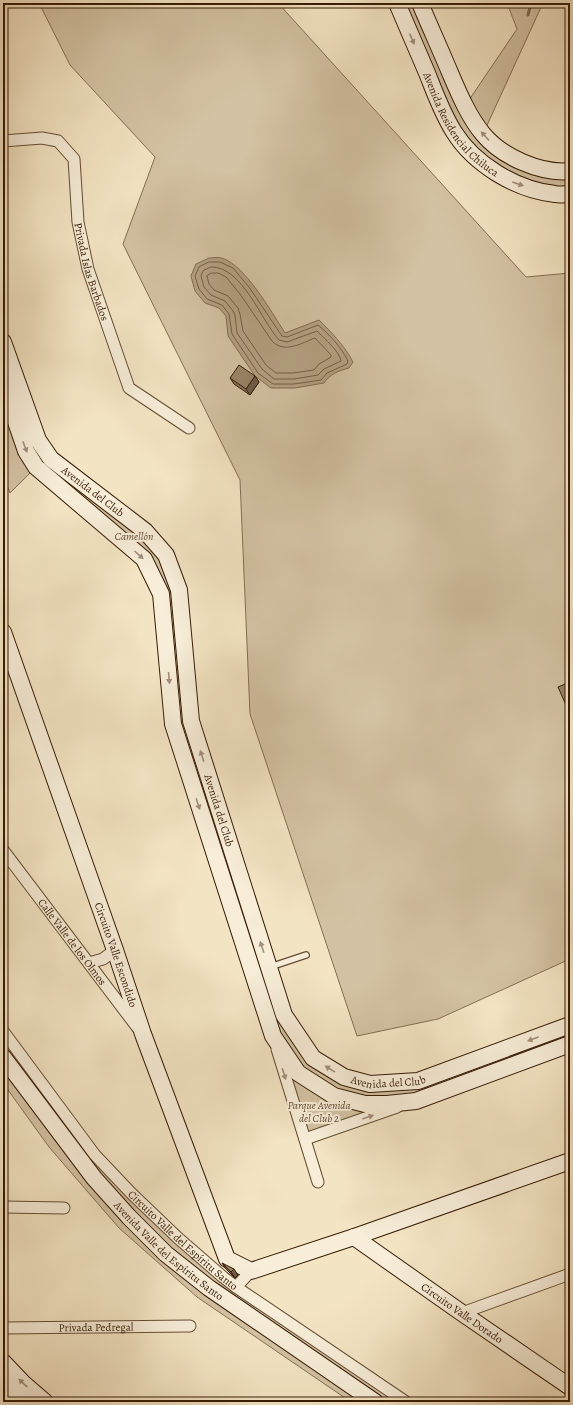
<svg xmlns="http://www.w3.org/2000/svg" width="573" height="1405" viewBox="0 0 573 1405" font-family="Alegreya,serif">
<rect width="100%" height="100%" fill="#f3e4c3"/>
<filter id="stains"><feTurbulence type="fractalNoise" baseFrequency=".005" numOctaves="4"/><feColorMatrix values="0 0 0 0 .2 0 0 0 0 .09 0 0 0 0 .02 0 0 0 .5 -.17"/></filter>
<radialGradient id="worn" r=".72"><stop offset=".6" stop-color="#630" stop-opacity="0"/><stop offset="1" stop-color="#630" stop-opacity=".3"/></radialGradient>
<g fill="#d3c2a3" stroke="#856e54">
<polygon points="39,3 278,3 526,277 570,273 570,959 438,1019 357,1036 250,714 240,480 123,244 155,157 70,65"/>
<polygon points="397,3 420,3 465,106 517,29 507,3 543,3 483,134 495,146 570,171 570,194 533,189 468,149"/>
<polygon points="3,342 38,440 166,555 191,721 295,1030 344,1077 418,1081 570,1025 570,1044 305,1139 173,724 161,594 144,559 36,467 10,493 3,475"/>
<polygon points="3,1031 95,1155 223,1277 406,1402 351,1402 197,1297 119,1228 49,1147 3,1083"/>
</g>
<path fill="#b3a082" stroke="#816b50" d="M209,258C212,258 217,257 221,258C244,263 272,313 285,333L319,320C332,333 344,345 353,362L349,368C338,371 330,374 324,383L295,388H271L255,376L228,336L226,316L219,308L205,303L195,291L191,276L196,264Z"/>
<g fill="none" stroke-linecap="round" stroke-linejoin="round">
<g stroke="#755e43" stroke-width="1">
<path d="M209,262H220L233,268L249,287L282,336L287,337L318,325C330,335 341,347 348,361L347,364L327,373L321,380L294,384H273L258,373L232,334L229,314L222,305L207,299L199,289L195,276L199,267Z"/>
<path d="M211,267C242,266 261,320 279,340L287,342L317,331C324,338 340,352 341,361L324,369L318,375L294,379H274L262,369L237,333L235,315L233,311L225,301L211,295L204,287L201,276L203,271Z"/>
<path d="M212,273H218L226,277L240,294L272,341C284,354 302,343 315,338L331,355V357L319,364L314,370L293,373H276L266,365L243,331L240,314L238,308L228,296L214,290L209,284L207,276Z"/>
</g>
<polyline stroke="#816b50" stroke-width="3" points="528,15 531,3"/>
<g stroke="#664d34" stroke-width="8">
<polyline id="lane" points="270,967 306,955"/>
</g>
<g stroke="#664d34" stroke-width="13">
<g id="street">
<path id="s1" d="M3,141L42,138L58,141L74,159L78,222L88,269L129,388L189,428"/>
<path id="s2" d="M3,850L137,1027"/>
<polyline points="89,963 103,959 115,950"/>
<path id="s3" d="M3,1031L95,1155L131,1193L178,1238L223,1277L236,1287L406,1402"/>
<polyline points="277,1049 318,1182"/>
<polyline points="305,1139 397,1107"/>
<polyline points="3,1207 64,1208"/>
<polyline points="236,1287 251,1271"/>
<polyline points="462,1313 570,1274"/>
<path id="s4" d="M3,1328L190,1326"/>
</g>
</g>
<g stroke="#371b04" stroke-width="18">
<g id="secondary">
<path id="s5" d="M397,3C407,26 417,50 427,73C435,93 442,113 454,132C474,164 516,190 555,194C560,195 565,194 570,194"/>
<path d="M420,3C430,27 441,51 451,75C460,96 469,117 483,134C502,157 541,174 570,171"/>
<path id="s6" d="M3,342L38,440L51,459L145,531L166,555L179,590L191,721L284,1015L313,1058L344,1077L370,1084L418,1081L570,1025"/>
<polyline points="3,384 26,451 36,467 144,559 161,594 173,724 273,1036 298,1073 334,1096 365,1104 387,1104 416,1101 570,1044"/>
<path id="s7" d="M3,632L115,950L143,1034L227,1259L251,1271L354,1237L570,1161"/>
<path id="s8" d="M3,1057L94,1178L129,1217L166,1254L209,1288L375,1402"/>
<path id="s9" d="M354,1237L462,1313L570,1387"/>
<polyline points="3,1362 23,1383 45,1402"/>
<polyline points="3,1381 25,1402"/>
</g>
</g>
<use href="#lane" stroke="#f7edd8" stroke-width="5.5"/>
<use href="#street" stroke="#f7edd8" stroke-width="11"/>
<use href="#secondary" stroke="#f7edd8" stroke-width="16"/>
</g>
<g fill="#847259" stroke="#371b04">
<polygon points="255,376 259,382 250,395 234,384 230,378"/>
<polygon points="222,1263 238,1275 235,1278 226,1269"/>
</g>
<g fill="#6b5c48" stroke="#371b04">
<polygon points="255,376 259,382 250,395 246,389"/>
<polygon points="234,1269 238,1275 235,1278 231,1272"/>
</g>
<g fill="#998467" stroke="#371b04">
<polygon points="239,365 255,376 246,389 230,378"/>
<polygon points="570,682 570,714 558,687"/>
<polygon points="222,1263 234,1269 231,1272"/>
</g>
<defs><path id="oneway-solid" d="M-6-.8H1V-3.2L6.5 0L1 3.2V.8H-6Z"/></defs>
<g fill="#a18e79">
<use href="#oneway-solid" transform="translate(412 39) rotate(66)"/>
<use href="#oneway-solid" transform="translate(485 136) rotate(-132)"/>
<use href="#oneway-solid" transform="translate(518 184) rotate(19)"/>
<use href="#oneway-solid" transform="translate(25 447) rotate(69)"/>
<use href="#oneway-solid" transform="translate(139 555) rotate(42)"/>
<use href="#oneway-solid" transform="translate(169 678) rotate(85)"/>
<use href="#oneway-solid" transform="translate(202 756) rotate(-108)"/>
<use href="#oneway-solid" transform="translate(198 804) rotate(72)"/>
<use href="#oneway-solid" transform="translate(262 947) rotate(-108)"/>
<use href="#oneway-solid" transform="translate(533 1039) rotate(160)"/>
<use href="#oneway-solid" transform="translate(330 1069) rotate(-148)"/>
<use href="#oneway-solid" transform="translate(284 1074) rotate(73)"/>
<use href="#oneway-solid" transform="translate(368 1117) rotate(-19)"/>
<use href="#oneway-solid" transform="translate(23 1383) rotate(-137)"/>
</g>
<g text-anchor="middle" stroke-width="4" stroke-linejoin="round" paint-order="stroke">
<g font-size="11" fill="#371b04" stroke="#f7edd8">
<text dy="4" stroke="none"><textPath href="#s5" startOffset="139">Avenida Residencial Chiluca</textPath></text>
<text dy="4" stroke="none"><textPath href="#s1" startOffset="194">Privada Islas Barbados</textPath></text>
<text dy="4" stroke="none"><textPath href="#s6" startOffset="180">Avenida del Club</textPath></text>
<text dy="4" stroke="none"><textPath href="#s6" startOffset="540">Avenida del Club</textPath></text>
<text dy="4" stroke="none"><textPath href="#s2" startOffset="115">Calle Valle de los Olmos</textPath></text>
<text dy="4" stroke="none"><textPath href="#s7" startOffset="342">Circuito Valle Escondido</textPath></text>
<text dy="4" stroke="none"><textPath href="#s6" startOffset="888">Avenida del Club</textPath></text>
<text dy="4" stroke="none"><textPath href="#s3" startOffset="277">Circuito Valle del Espíritu Santo</textPath></text>
<text dy="4" stroke="none"><textPath href="#s8" startOffset="256">Avenida Valle del Espíritu Santo</textPath></text>
<text dy="4" stroke="none"><textPath href="#s9" startOffset="132">Circuito Valle Dorado</textPath></text>
<text dy="4" stroke="none"><textPath href="#s4" startOffset="93">Privada Pedregal</textPath></text>
</g>
<g font-size="11" font-style="italic" fill="#664d34" stroke="#f7edd8">
<text x="134" y="540">Camellón</text>
<text x="319" y="1109">Parque Avenida<tspan x="319" dy="13">del Club 2</tspan></text>
</g>
</g>
<rect width="573" height="1405" fill="none" stroke="#f3e4c3" stroke-width="16"/>
<rect x="4" y="4" width="565" height="1397" fill="none" stroke="#371b04" stroke-width="2"/>
<rect x="8" y="8" width="557" height="1389" fill="none" stroke="#371b04"/>
<rect width="100%" height="100%" filter="url(#stains)"/>
<rect width="100%" height="100%" fill="url(#worn)"/>
</svg>
